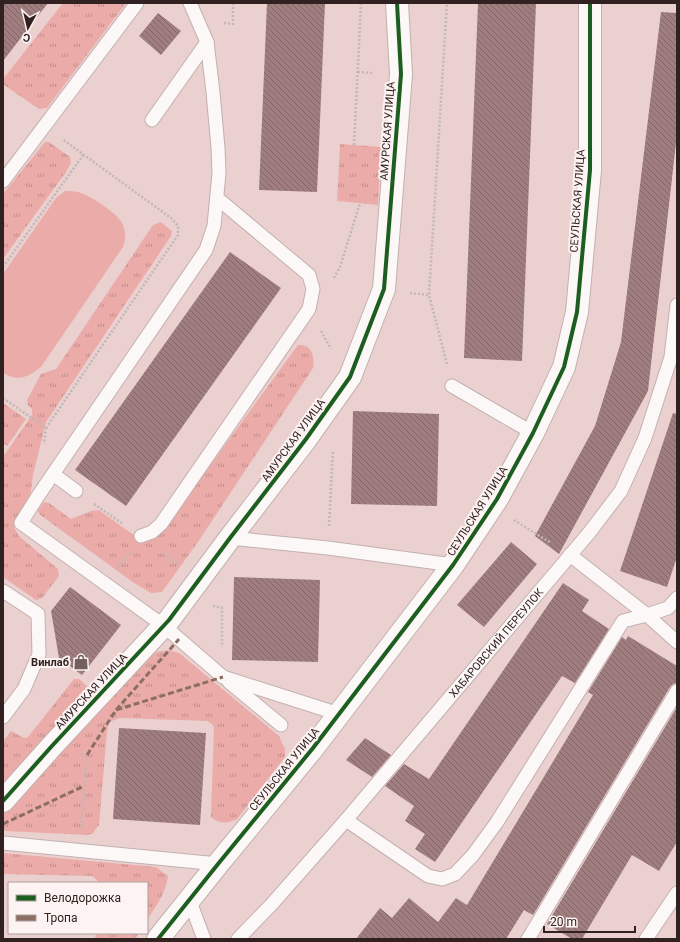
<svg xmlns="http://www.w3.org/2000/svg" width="680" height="942" viewBox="0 0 680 942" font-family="Roboto,sans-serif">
<defs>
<pattern id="grass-tufts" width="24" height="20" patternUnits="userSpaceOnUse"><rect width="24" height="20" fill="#ebaca9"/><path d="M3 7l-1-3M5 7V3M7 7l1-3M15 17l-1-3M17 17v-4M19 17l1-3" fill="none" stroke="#bf8c89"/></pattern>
<pattern id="building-back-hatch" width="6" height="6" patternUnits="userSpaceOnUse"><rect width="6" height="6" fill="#a07e80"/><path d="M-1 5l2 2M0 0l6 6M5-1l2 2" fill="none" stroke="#836768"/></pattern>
</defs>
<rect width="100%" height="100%" fill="#ead1d0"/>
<g fill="url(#grass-tufts)">
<polygon points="63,3 126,3 47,108 39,109 4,85 3,79"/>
<polygon points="45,142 49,142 70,157 71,163 66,172 3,259 3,194"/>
<polygon points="340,144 381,147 378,205 337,201"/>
<polygon points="161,222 172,231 171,236 46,422 33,475 30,498 14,527 19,536 58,569 59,576 42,598 36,600 3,577 3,454 5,454 32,415 32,409 28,405 27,400 41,374 56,369 153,225"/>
<path d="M298,345C312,344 315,356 313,368L200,539L162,592L151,593L134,583L39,514L38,510L44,502L49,503L71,519L91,511L99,510L142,541L166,526Z"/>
<polygon points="3,403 26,419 7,446 3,443"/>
<path d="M169,650L179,653L279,736L285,749V757L237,819C228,824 219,824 211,817L214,727L212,724L207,721L120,718L109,722L107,732L99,825L92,834L86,835L6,831L3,830V814L133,672L156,652Z"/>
<polygon points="74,679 79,679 88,687 89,692 3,795 3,741 11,731 24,738 28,737"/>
<path d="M3,853L156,867L168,876C166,893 156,906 147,920V883H98L97,880L92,876L3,874Z"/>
<polygon points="96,933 139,933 135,939 95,939"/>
</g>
<path fill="#ebaca9" d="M65,191C69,191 74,191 78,192C89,195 116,212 122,223C126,231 126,239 123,247L41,367C29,377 17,382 3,373V274L56,198Z"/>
<g fill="url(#building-back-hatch)">
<polygon points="3,3 48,3 3,61"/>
<polygon points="267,3 325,3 317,192 259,190"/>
<polygon points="478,3 536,3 522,361 464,358"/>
<polygon points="661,12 677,13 677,134 648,391 559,554 535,536 595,426 621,342"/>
<polygon points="158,13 181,31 161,55 139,36"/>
<polygon points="230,252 281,288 126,506 75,470"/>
<polygon points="353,411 439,414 437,506 351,504"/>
<polygon points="673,413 677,414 677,557 667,587 620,571"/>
<polygon points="511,542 537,564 484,627 457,605"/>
<polygon points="234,577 320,580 318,662 232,660"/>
<polygon points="563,583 589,600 582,611 609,629 575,683 562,676 435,862 415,849 425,834 405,821 414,806 385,786 404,764 429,779"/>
<polygon points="70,587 121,625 82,675 59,658 51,611"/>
<polygon points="628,636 677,666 677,683 673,684 670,687 533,915 524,910 506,939 356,939 380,908 392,918 409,898 438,922 456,898 467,905 593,695 588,692 622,637 626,640"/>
<polygon points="677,707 677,842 659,871 632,855 582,939 572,939 547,924"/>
<polygon points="119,728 206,733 200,825 113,819"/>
<polygon points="365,738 391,755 372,777 346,760"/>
</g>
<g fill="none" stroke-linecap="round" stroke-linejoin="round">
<g stroke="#c3b0af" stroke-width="15">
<g id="lane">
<polyline points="190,3 207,42 213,92 218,148 219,173 214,226 206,250 38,496 21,523 164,626 223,677 339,714"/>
<polyline points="152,120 207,42"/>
<polyline points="3,181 137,3"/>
<polyline points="452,386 533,433"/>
<polyline points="53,474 76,491"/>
<polyline points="141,536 152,532 161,524 309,309 313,289 309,275 217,198"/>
<polyline points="230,538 328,548 453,565"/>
<polyline points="570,555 647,615 668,608 677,598"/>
<polyline points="3,591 38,614 39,654 24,689 3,717"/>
<polyline points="229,682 281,725"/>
<polyline points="346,820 428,876 442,879 455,874 473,855 497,822 623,621 647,615 677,642"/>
<polyline points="3,843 218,864"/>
<polyline points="189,899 204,939"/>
<path id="s1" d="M238,939L271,905L346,820L589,533L621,491L645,438L671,357L677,305"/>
<polyline points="528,939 677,691"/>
<polyline points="646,939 677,893"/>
</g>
</g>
<g stroke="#c3b0af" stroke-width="24">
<g id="street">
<polyline points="3,801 51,747 169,620 230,538 306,439 350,377 384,289 401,74 397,3"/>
<polyline points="158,939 218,864 313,748 453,565 497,499 533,433 564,367 577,312 590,170 590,3"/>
</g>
</g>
<g stroke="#c1b7b7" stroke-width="2.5" stroke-dasharray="2 2" stroke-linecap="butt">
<polyline points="224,23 233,24 233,3"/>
<polyline points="358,72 374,73"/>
<polyline points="354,145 361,3"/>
<polyline points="3,267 84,154"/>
<polyline points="334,278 340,267 360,203"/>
<polyline points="410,293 429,295"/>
<polyline points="321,331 331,349"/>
<polyline points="447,364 429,295 447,3"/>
<polyline points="3,398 46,428 44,444"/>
<polyline points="46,428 178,235 178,226 171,218 62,139"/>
<polyline points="94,504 123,524"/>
<polyline points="514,520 551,543"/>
<polyline points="329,526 333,450"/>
<polyline points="163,553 178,564"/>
<polyline points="119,567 129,553"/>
<polyline points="213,606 222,608 222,647"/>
<polyline points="81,754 87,755 81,829"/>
</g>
<use href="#lane" stroke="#fcf8f8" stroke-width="13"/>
<use href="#street" stroke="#fcf8f8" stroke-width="22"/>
<g stroke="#8d6e63" stroke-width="3" stroke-dasharray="6 3" stroke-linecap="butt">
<polyline points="116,710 179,639"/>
<polyline points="87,755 116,710 223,677"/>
<polyline points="3,824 84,786"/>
</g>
<g stroke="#fcf3f2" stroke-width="6">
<g id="cycleway">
<polyline points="3,801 51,747 169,620 230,538 306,439 350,377 384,289 401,74 397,3"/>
<polyline points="158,939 218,864 313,748 453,565 497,499 533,433 564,367 577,312 590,170 590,3"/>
</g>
</g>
<use href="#cycleway" stroke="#1b5e20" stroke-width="4"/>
</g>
<defs>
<g id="shop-bare" transform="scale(1.2)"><path d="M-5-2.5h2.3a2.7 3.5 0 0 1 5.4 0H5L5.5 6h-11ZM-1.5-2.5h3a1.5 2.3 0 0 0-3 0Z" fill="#725f5e" stroke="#fcf3f2" stroke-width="2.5" paint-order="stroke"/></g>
</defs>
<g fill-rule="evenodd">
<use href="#shop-bare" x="81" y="662"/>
</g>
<g text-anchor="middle" stroke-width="4" stroke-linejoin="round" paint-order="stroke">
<g font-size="11" fill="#312120" stroke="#fcf3f2">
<text transform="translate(387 131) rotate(-86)" y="4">АМУРСКАЯ УЛИЦА</text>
<text transform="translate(577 201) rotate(-86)" y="4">СЕУЛЬСКАЯ УЛИЦА</text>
<text transform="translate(293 440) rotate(-54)" y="4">АМУРСКАЯ УЛИЦА</text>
<text transform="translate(477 511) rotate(-58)" y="4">СЕУЛЬСКАЯ УЛИЦА</text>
<text dy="4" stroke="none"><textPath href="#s1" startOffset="393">ХАБАРОВСКИЙ ПЕРЕУЛОК</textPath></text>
<text transform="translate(91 691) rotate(-47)" y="4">АМУРСКАЯ УЛИЦА</text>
<text transform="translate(284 769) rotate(-51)" y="4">СЕУЛЬСКАЯ УЛИЦА</text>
</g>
<g font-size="11" font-weight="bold" fill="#312120" stroke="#fcf3f2" text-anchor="end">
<text x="69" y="666">Винлаб</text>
</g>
</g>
<rect width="680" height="942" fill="none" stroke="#312120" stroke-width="8"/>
<rect x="8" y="882" width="140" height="52" fill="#fcf3f2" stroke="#ab9f9e"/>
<rect x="16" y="895" width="20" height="6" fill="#1b5e20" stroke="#ab9f9e"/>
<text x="44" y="902" font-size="12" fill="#312120">Велодорожка</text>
<rect x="16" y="915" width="20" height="6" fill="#8d6e63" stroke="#ab9f9e"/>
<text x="44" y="922" font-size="12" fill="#312120">Тропа</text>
<g transform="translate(28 28) rotate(188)" stroke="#fcf3f2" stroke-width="3" paint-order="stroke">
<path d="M0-3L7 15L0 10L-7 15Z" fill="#312120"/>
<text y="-6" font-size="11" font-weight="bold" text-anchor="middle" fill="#312120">С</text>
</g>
<path d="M544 926v6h91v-6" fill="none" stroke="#312120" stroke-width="2"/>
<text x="550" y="926" font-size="12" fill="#312120" stroke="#fcf3f2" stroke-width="3" paint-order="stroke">20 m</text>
</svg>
